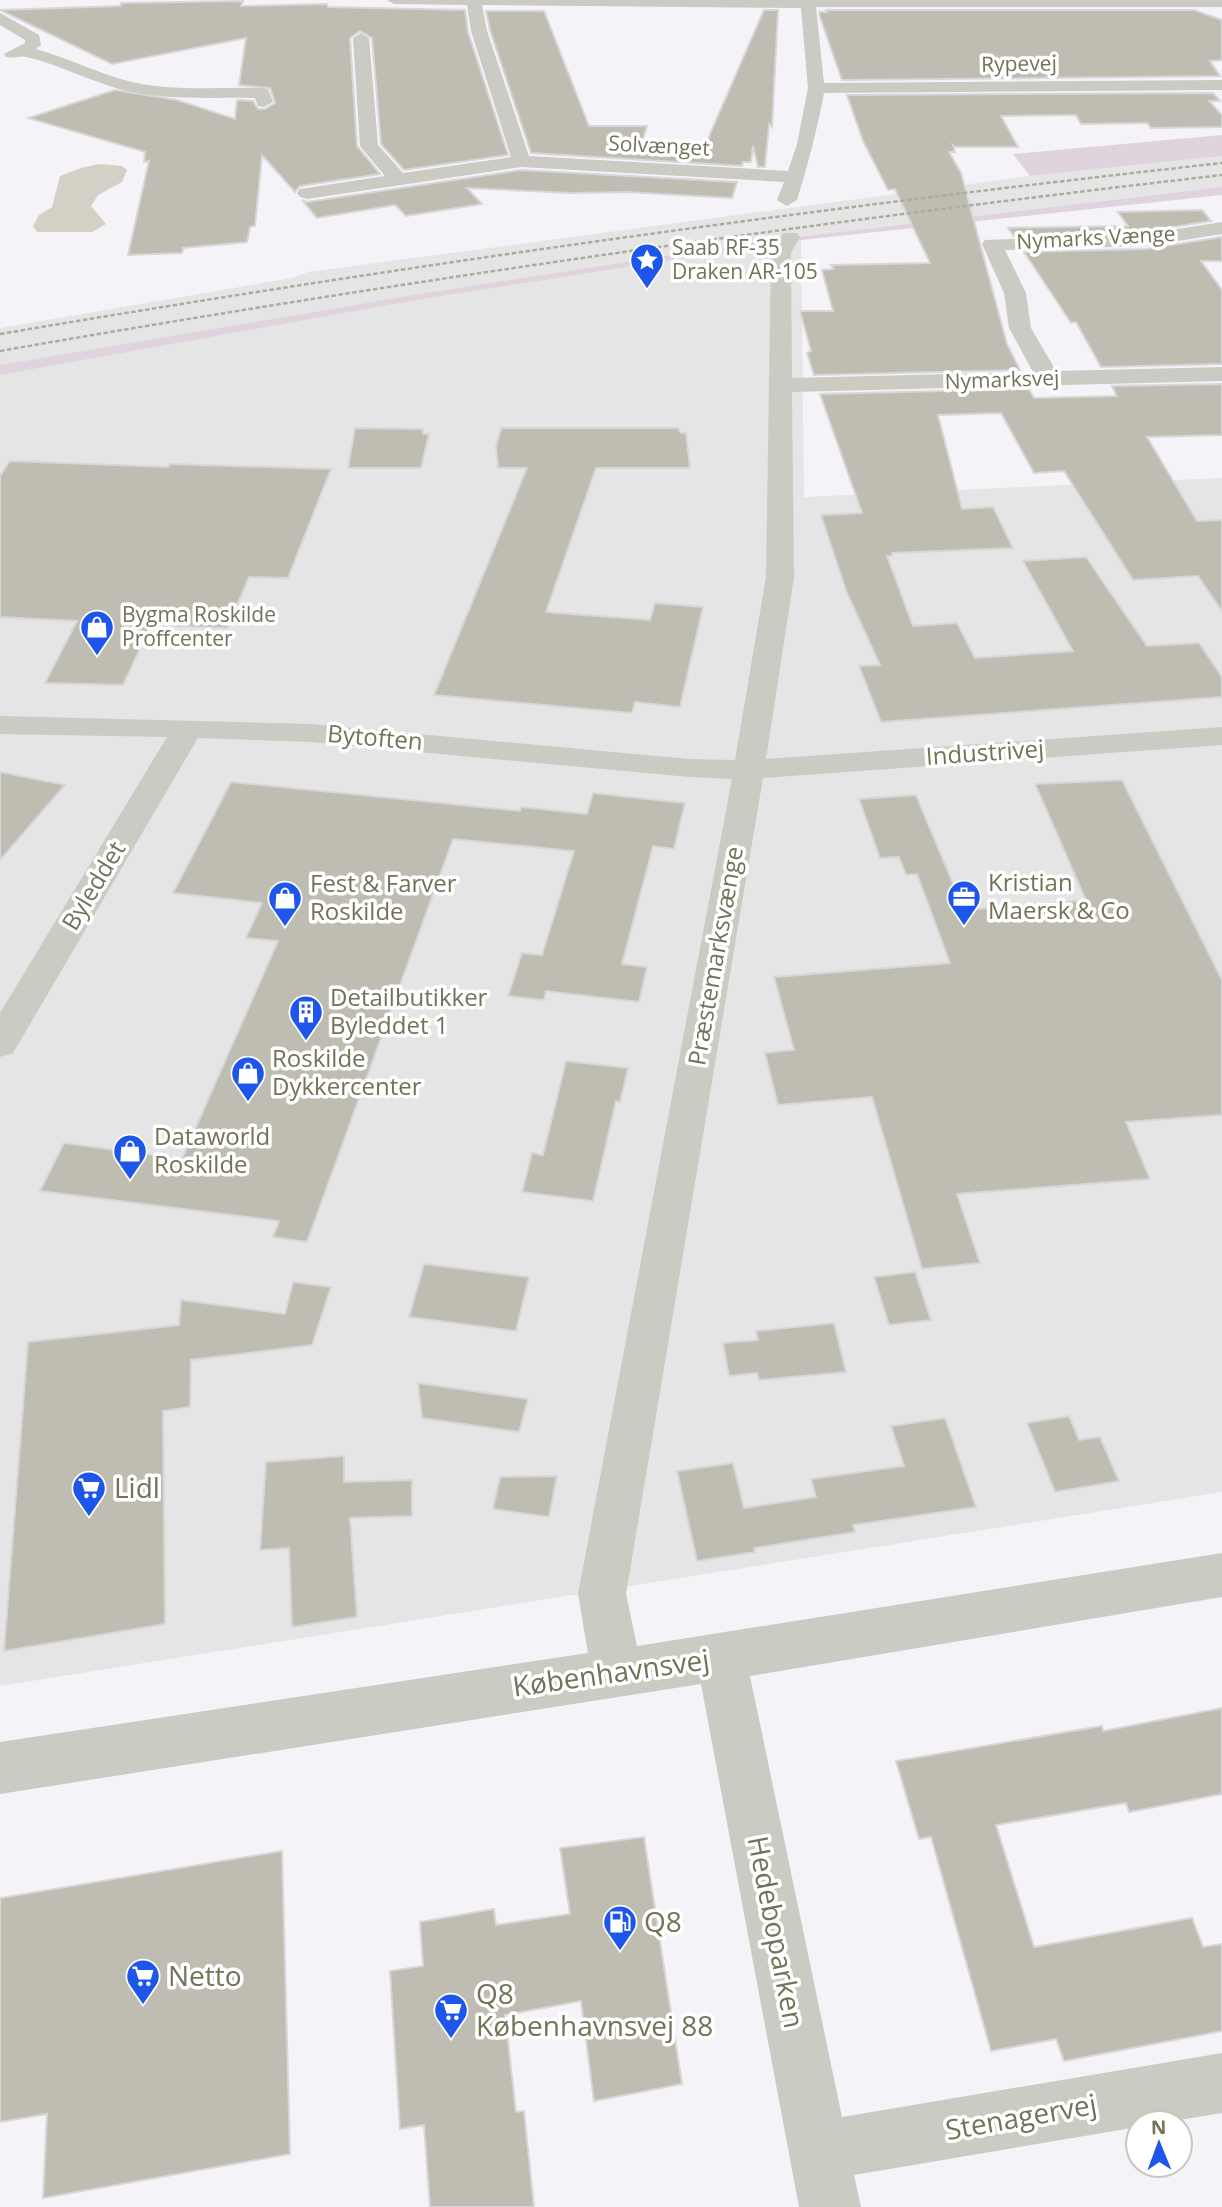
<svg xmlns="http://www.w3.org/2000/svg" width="1222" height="2207" viewBox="0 0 1222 2207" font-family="'Open Sans',sans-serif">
<rect width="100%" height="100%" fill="#f5f3f7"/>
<g fill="#e6e5e5">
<polygon points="1222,156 1222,187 753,242 419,294 0,365 0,328 292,278 308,272 1030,176"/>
<polygon points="801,240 804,497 1222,478 1222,1492 0,1686 0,375 423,299"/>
</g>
<g fill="#dfd4dd">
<polygon points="1222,135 1222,156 1030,176 1013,154"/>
<polygon points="1222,187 1222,195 801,240 423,299 0,375 0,365 419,294 753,242"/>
</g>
<polygon fill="#d3d1c6" points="99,164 122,166 127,170 122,182 98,195 91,206 106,224 92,232 37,232 33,226 39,215 52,207 60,176 81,168"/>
<g fill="#bfbdb1" stroke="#d7d6d8" stroke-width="2">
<polygon points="243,1 241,6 327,4 328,7 465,10 468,32 508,155 404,170 381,144 372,38 360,31 350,38 357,146 380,174 300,186 295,192 262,155 255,226 250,227 247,242 183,248 182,253 128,255 149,161 144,162 145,152 28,118 115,90 177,100 235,119 237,100 253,101 258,109 265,109 275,103 270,88 239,85 246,38 112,64 0,10 120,6 121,3"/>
<polygon points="764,10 778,10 772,127 769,124 765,167 758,167 753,146 751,162 743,162 742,166 531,153 490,30 486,11 544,11 589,126 647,126 641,145 704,148"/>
<polygon points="826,10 1194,10 1222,20 1222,60 1210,61 1220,76 842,80 820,17 819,12 827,12"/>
<polygon points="1213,93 1220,101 1209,101 1222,115 1222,127 1151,128 1147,123 1081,124 1076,115 1001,116 1018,147 955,147 953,145 955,152 949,152 961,173 1007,344 1020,370 814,375 807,353 811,351 800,311 833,311 822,270 834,269 831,265 930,263 895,189 888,190 863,141 847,95"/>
<polygon points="521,170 737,182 732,198 627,192 570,193 467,188 482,204 406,216 395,205 317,218 302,200 307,202"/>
<polygon points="1202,210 1211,221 1146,231 1014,236 1008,228 1128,226 1118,212"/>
<polygon points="1222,237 1222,261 1201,261 1222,290 1222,364 1101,367 1076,322 1071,323 1024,252 1146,249"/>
<polygon points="1222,384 1222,435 1147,437 1197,521 1222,520 1222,611 1198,576 1133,580 1064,471 1034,473 1001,413 938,415 962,509 993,507 1013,548 892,553 893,556 887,556 913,626 957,623 975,658 1073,651 1023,561 1086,557 1147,646 1199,643 1222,677 1222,697 881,722 859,666 880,665 847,593 821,515 862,513 820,394 1029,389 1034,398 1117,396 1112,386"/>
<polygon points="355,428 423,429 423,434 429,434 421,468 348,468"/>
<polygon points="501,428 678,428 681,433 686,433 690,468 596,468 546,612 650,620 655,603 703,607 680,707 635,702 632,713 434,695 527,468 498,468 496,447"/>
<polygon points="10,461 168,467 170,464 331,469 288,578 249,577 227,628 151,625 123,685 45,683 77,621 0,617 0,476"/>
<polygon points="0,772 65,785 0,860"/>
<polygon points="1122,780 1222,980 1222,1115 1126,1122 1150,1179 957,1194 980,1263 922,1269 872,1097 778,1105 765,1053 794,1050 774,977 950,963 917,874 906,875 899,857 880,858 859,799 916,795 964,910 1086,900 1035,784"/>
<polygon points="231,782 520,811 521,807 587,814 593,793 685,803 674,849 653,846 622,964 647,967 639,1002 546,991 544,1000 508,996 522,953 542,955 574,851 453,839 307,1242 273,1237 279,1221 40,1191 64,1143 182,1159 278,941 246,938 262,903 173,893"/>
<polygon points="566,1061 628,1068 620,1102 616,1101 593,1201 522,1192 532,1153 543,1155"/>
<polygon points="424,1264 529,1277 516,1331 409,1317"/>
<polygon points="915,1272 931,1320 889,1325 874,1277"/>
<polygon points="293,1282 331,1287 312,1345 191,1360 190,1407 163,1411 165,1624 4,1651 28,1342 179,1325 181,1300 285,1314"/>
<polygon points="834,1323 846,1372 759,1380 757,1373 729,1376 723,1343 758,1340 756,1331"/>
<polygon points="418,1383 528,1399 519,1432 422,1418"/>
<polygon points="1069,1416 1079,1440 1100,1437 1119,1481 1055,1492 1027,1423"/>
<polygon points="945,1418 976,1507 853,1525 855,1532 754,1548 755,1552 697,1561 677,1471 733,1463 744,1508 816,1497 811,1479 904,1466 891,1426"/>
<polygon points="344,1456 344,1482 412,1480 412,1516 350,1518 357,1617 292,1627 289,1548 260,1550 266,1462"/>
<polygon points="557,1476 549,1517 493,1509 500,1477"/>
<polygon points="1222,1708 1222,1794 1129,1812 1126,1803 996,1825 1034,1947 1192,1918 1203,1947 1222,1944 1222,2031 1064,2061 1056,2039 991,2051 931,1837 919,1839 896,1761 1102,1726 1103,1731"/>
<polygon points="644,1837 682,2084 594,2101 581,2001 505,2015 516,2112 524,2111 534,2207 430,2207 424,2125 400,2129 390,1971 423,1966 420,1922 494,1909 496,1925 570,1914 560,1848"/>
<polygon points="282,1851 290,2154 43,2198 47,2114 0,2122 0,1898"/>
</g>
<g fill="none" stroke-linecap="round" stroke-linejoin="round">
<g fill="#cbcbc4" fill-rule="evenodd">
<path d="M387,0H1222V7H816L824,83L1222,80V90L824,93C817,130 808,164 797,200L787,206L777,200L784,182L521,167L307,199L300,197L297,193L300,189L385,176L360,146L353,38L361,33L369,38L378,145L403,173L511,157L471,31L467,5L394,4ZM482,5L801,8L808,88L797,144L788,171L529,156L487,31Z"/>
<path d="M0,13L39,35L41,45L36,49C68,58 98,73 128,81C170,92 218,87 262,88L268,89L273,102L264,107L258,106L255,98C210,97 162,101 119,89C88,80 59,65 27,57C19,55 14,59 6,57L4,54L25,43V40L0,25Z"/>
<polygon points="1222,222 1222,234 1146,246 1005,250 1026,293 1031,328 1056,371 1222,367 1222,381 792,392 794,577 766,759 1222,727 1222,745 763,778 626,1594 637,1646 1222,1553 1222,1597 750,1676 842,2117 1222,2053 1222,2113 1161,2123 1138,2123 1138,2127 854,2175 861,2207 799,2207 701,1684 0,1794 0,1742 588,1653 578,1594 732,779 689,777 311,742 198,738 13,1053 0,1057 0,1013 167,737 0,734 0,716 311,724 689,759 735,760 766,577 771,253 783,233 797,233 800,237 791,253 792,378 1033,372 1009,328 1004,293 982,244 985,240 1146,234"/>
</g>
<g stroke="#acab9e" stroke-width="2.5" stroke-dasharray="4.5 2.5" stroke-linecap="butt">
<path d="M0,334C406,265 813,208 1222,163"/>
<path d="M0,351C406,280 813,222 1222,175"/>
</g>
</g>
<defs>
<g id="sight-pin" transform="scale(1.75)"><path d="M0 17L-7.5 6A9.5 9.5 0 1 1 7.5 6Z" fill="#1e56ec" stroke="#fff"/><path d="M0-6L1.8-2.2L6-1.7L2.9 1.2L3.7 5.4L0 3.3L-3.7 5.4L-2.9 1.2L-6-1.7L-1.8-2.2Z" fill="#fff"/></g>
<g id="shop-pin" transform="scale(1.75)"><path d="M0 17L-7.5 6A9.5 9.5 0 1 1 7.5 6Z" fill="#1e56ec" stroke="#fff"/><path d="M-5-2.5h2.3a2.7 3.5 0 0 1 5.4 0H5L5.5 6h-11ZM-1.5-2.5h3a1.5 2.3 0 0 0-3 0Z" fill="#fff"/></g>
<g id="office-pin" transform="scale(1.75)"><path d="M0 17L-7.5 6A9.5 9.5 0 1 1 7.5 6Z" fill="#1e56ec" stroke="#fff"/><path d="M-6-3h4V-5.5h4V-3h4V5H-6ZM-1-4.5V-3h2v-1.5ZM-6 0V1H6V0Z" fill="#fff"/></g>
<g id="building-pin" transform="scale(1.75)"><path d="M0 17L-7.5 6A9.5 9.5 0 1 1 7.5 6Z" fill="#1e56ec" stroke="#fff"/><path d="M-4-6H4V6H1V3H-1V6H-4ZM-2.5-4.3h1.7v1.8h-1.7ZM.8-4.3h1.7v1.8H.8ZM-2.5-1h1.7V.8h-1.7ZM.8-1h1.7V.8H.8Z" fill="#fff"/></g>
<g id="supermarket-pin" transform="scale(1.75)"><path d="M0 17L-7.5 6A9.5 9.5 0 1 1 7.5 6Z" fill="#1e56ec" stroke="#fff"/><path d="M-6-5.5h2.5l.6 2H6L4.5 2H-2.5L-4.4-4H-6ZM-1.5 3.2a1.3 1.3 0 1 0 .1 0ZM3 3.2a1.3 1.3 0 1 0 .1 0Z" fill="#fff"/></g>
<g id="fuel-pin" transform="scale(1.75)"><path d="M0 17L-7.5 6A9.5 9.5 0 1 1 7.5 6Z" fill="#1e56ec" stroke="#fff"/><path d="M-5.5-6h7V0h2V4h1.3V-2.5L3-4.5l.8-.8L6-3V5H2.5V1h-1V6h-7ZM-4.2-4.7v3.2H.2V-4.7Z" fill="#fff"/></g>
</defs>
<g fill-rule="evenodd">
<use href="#sight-pin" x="647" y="260"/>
<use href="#shop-pin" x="97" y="627"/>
<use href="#office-pin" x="964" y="897"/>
<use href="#shop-pin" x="285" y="898"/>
<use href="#building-pin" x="306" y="1012"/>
<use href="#shop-pin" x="248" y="1073"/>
<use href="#shop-pin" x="130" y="1151"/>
<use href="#supermarket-pin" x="89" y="1488"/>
<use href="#fuel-pin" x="620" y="1922"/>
<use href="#supermarket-pin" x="143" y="1976"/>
<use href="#supermarket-pin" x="451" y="2010"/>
</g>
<g text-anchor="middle" stroke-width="7" stroke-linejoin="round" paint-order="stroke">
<g font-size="21" fill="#747358" stroke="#fff">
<text transform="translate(1019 64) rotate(-1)" y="7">Rypevej</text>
<text transform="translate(659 146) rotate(3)" y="7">Solvænget</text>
<text transform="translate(1096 238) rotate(-3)" y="7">Nymarks Vænge</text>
<text transform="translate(1002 380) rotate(-2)" y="7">Nymarksvej</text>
</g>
<g font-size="21" fill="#747358" stroke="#fff" text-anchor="start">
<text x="672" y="255">Saab RF-35<tspan x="672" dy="24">Draken AR-105</tspan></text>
<text x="122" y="622">Bygma Roskilde<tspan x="122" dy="24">Proffcenter</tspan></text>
</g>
<g font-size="24" fill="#747358" stroke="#fff">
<text transform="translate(375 738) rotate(5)" y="8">Bytoften</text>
<text transform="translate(985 753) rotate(-4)" y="8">Industrivej</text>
<text transform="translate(94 886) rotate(-59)" y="8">Byleddet</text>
<text transform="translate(716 956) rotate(-80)" y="8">Præstemarksvænge</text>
</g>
<g font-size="24" fill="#747358" stroke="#fff" text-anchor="start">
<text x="988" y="891">Kristian<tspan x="988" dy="28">Maersk &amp; Co</tspan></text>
<text x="310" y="892">Fest &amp; Farver<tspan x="310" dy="28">Roskilde</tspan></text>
<text x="330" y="1006">Detailbutikker<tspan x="330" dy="28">Byleddet 1</tspan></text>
<text x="272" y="1067">Roskilde<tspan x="272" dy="28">Dykkercenter</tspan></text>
<text x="154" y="1145">Dataworld<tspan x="154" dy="28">Roskilde</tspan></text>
</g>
<g font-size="28" fill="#747358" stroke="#fff" text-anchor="start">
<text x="114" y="1498">Lidl</text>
<text x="644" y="1932">Q8</text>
<text x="168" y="1986">Netto</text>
<text x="476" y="2004">Q8<tspan x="476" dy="32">Københavnsvej 88</tspan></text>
</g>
<g font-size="28" fill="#747358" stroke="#fff">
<text transform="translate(611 1673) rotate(-8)" y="10">Københavnsvej</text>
<text transform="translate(776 1932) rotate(79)" y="10">Hedeboparken</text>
<text transform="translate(1021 2117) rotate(-10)" y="10">Stenagervej</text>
</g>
</g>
<g transform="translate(1159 2144) rotate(359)"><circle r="33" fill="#ffffff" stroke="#c7c7bc" stroke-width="2"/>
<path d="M0-5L12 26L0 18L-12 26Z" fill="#1e56ec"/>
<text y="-10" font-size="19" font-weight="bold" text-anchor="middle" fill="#747358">N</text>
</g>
</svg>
